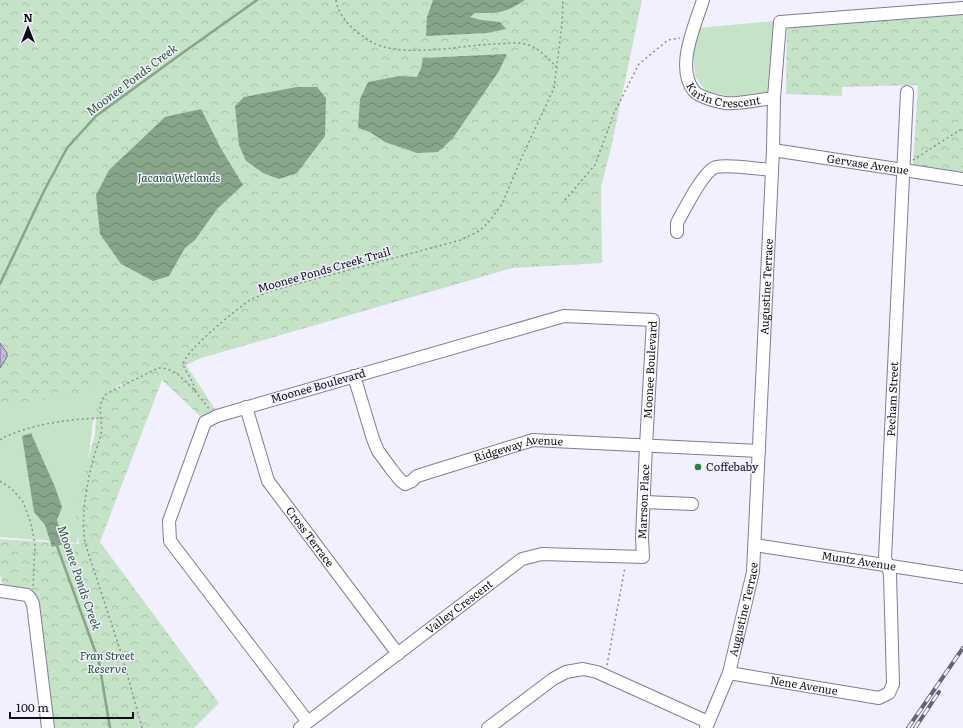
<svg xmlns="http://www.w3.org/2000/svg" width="963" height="728" viewBox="0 0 963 728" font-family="Literata,serif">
<defs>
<pattern id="park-crowns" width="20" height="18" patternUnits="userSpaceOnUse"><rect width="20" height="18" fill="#c5e3c7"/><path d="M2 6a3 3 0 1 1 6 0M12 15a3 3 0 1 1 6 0" fill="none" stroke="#a8c2aa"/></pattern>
<pattern id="water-waves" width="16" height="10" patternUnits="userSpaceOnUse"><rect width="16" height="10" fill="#87a589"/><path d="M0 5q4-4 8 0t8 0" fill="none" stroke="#6d856f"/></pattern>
<pattern id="building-cross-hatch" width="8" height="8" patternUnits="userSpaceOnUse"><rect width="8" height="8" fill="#c4bde3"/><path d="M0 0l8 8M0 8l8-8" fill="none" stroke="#a7a1c2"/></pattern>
</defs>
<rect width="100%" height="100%" fill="#f2efff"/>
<g fill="#c5e3c7">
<polygon points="775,21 770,92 733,97 706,91 695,76 693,51 697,28"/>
<polygon points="122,380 93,422 77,543 0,537 0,404"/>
</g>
<g fill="url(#park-crowns)">
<polygon points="0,0 642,0 611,148 601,187 602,263 513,268 201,358 186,365 215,409 202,418 162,380 100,542 219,703 194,728 48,728 27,591 3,585 0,574 0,539 79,544 76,516 82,480 95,435 97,401 125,384 0,408"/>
<polygon points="963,14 963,173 913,165 918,85 842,87 842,96 786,94 787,25"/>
</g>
<g fill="url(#water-waves)">
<path d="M433,0H525C504,14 499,13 475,13L470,17L481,20L500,22L506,29L487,33L426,36L427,17Z"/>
<polygon points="507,54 499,71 453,138 438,152 417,153 385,142 370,132 358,128 360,99 368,82 400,76 417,77 421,68 423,58"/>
<polygon points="297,87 317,87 326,98 325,136 297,173 279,179 263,173 246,161 239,145 235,106 244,97"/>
<polygon points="201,109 220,147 243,185 217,209 195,240 185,248 169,276 153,281 121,264 100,234 96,195 109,170 165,117"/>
<polygon points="31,433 55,487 62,507 57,520 64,544 52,547 45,525 34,512 22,436"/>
</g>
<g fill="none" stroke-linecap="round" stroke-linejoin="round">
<g stroke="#87a589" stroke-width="2.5">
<polyline points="0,284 44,191 67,148 96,116 181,54 257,0"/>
<polyline points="56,543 99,662 110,728"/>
</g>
</g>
<polygon fill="url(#building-cross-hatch)" stroke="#77738a" points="0,343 7,353 7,357 0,368"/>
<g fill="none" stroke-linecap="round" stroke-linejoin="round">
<g stroke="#817c94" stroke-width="14">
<g id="minor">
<path id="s1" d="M703,0C695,26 675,67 694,91C699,97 718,102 725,103C736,105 762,99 774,98"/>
<path id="s2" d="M773,150L963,179"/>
<path d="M677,232V223C683,212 704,170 716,167C730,164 756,169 772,170"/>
<path id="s3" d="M354,376L373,439L378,451L392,470L400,480L405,484L412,481L417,476L533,440L759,451"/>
<path id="s4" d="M246,407L268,481L398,654"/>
<polyline points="644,502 692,504"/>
<path id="s5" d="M755,545L963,577"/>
<polyline points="0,591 27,595 30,598 33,604 48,728"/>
<path id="s6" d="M729,673L879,698L889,693L893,684L890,574L885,558L907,92"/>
<path id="s7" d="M300,728L522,559L542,554L643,557L642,538L646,446L653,320L564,316L217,416L205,422L169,521L170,541L308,722"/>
<polyline points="488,728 553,679 566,672 583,669 597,672 708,722"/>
<path id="s8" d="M706,728L729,673L753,572L773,150L774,98L780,22L963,8"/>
</g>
</g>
<g stroke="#8f8c98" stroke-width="1.5" stroke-dasharray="2 3" stroke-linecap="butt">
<path d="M336,0C338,13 347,24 357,32C365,38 372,43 381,46C412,56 460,46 493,44C505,44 518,41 529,45C540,49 548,59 556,66"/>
<polyline points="913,160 963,128"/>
<polyline points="565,200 595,165 614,113 639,64 668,40 680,38"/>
<polyline points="195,391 210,410"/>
<path d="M0,440C7,435 15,433 23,430C49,422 74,419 101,418"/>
<polyline points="0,481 12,489 23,502 31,523 35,545 33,587"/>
<polyline points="607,665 625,567"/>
<path d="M142,728L123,659L85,543C81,515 86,488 93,460C95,452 99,443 101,434C104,421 94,402 108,393L158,368C174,367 184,380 195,391C194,380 186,374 183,364C186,350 237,309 250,300C256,297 262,295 267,292L461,240L479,231L488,223L502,204L521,159L554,88L562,24L563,0"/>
</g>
<use href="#minor" stroke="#fff" stroke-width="12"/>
<g stroke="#676570" stroke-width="4">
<g id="rail">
<polyline points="908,728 963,648"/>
<polyline points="915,728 939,692"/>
</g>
</g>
<use href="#rail" stroke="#f2efff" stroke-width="2.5" stroke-dasharray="8" stroke-linecap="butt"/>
</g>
<circle fill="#248538" stroke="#f2efff" stroke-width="1.5" cx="698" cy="467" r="4"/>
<g text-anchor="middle" stroke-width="3" stroke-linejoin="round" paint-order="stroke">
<g font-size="11" fill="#100e16" stroke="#f2efff">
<text dy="4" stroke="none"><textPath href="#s1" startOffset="125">Karin Crescent</textPath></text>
<text dy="4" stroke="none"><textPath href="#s2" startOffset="96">Gervase Avenue</textPath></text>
<text transform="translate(324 270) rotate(-16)" y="4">Moonee Ponds Creek Trail</text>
<text dy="4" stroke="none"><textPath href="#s8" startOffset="449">Augustine Terrace</textPath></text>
<text dy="4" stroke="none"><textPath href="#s7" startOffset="588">Moonee Boulevard</textPath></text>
<text transform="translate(318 386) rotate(-16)" y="4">Moonee Boulevard</text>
<text dy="4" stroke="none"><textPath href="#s6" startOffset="459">Pecham Street</textPath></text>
<text dy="4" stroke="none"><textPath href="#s3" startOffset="242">Ridgeway Avenue</textPath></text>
<text dy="4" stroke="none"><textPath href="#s7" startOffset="456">Marrson Place</textPath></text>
<text dy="4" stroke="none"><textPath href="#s4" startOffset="147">Cross Terrace</textPath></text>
<text dy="4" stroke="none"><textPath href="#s5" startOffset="105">Muntz Avenue</textPath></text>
<text dy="4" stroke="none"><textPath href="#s7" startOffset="200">Valley Crescent</textPath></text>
<text dy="4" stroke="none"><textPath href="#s8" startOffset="125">Augustine Terrace</textPath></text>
<text dy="4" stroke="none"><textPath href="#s6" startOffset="76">Nene Avenue</textPath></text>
</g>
<g font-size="11" font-style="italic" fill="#225129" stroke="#f2efff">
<text x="179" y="182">Jacana Wetlands</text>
<text x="107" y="660">Fran Street<tspan x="107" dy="13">Reserve</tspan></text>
</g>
<g font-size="11" fill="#100e16" stroke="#f2efff" text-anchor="start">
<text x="706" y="471">Coffebaby</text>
</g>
<g font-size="12" font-style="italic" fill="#2c5a32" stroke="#f2efff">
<text transform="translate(132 80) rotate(-37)" y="4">Moonee Ponds Creek</text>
<text transform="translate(79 578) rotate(71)" y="4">Moonee Ponds Creek</text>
</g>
</g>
<g transform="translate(28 28)" stroke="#f2efff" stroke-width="3" paint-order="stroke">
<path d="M0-3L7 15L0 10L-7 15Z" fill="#100e16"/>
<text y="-6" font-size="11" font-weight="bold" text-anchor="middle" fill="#100e16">N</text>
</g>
<path d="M10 712v6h123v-6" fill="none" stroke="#100e16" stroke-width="2"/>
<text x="16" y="712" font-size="12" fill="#100e16" stroke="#f2efff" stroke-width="3" paint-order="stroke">100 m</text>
</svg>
